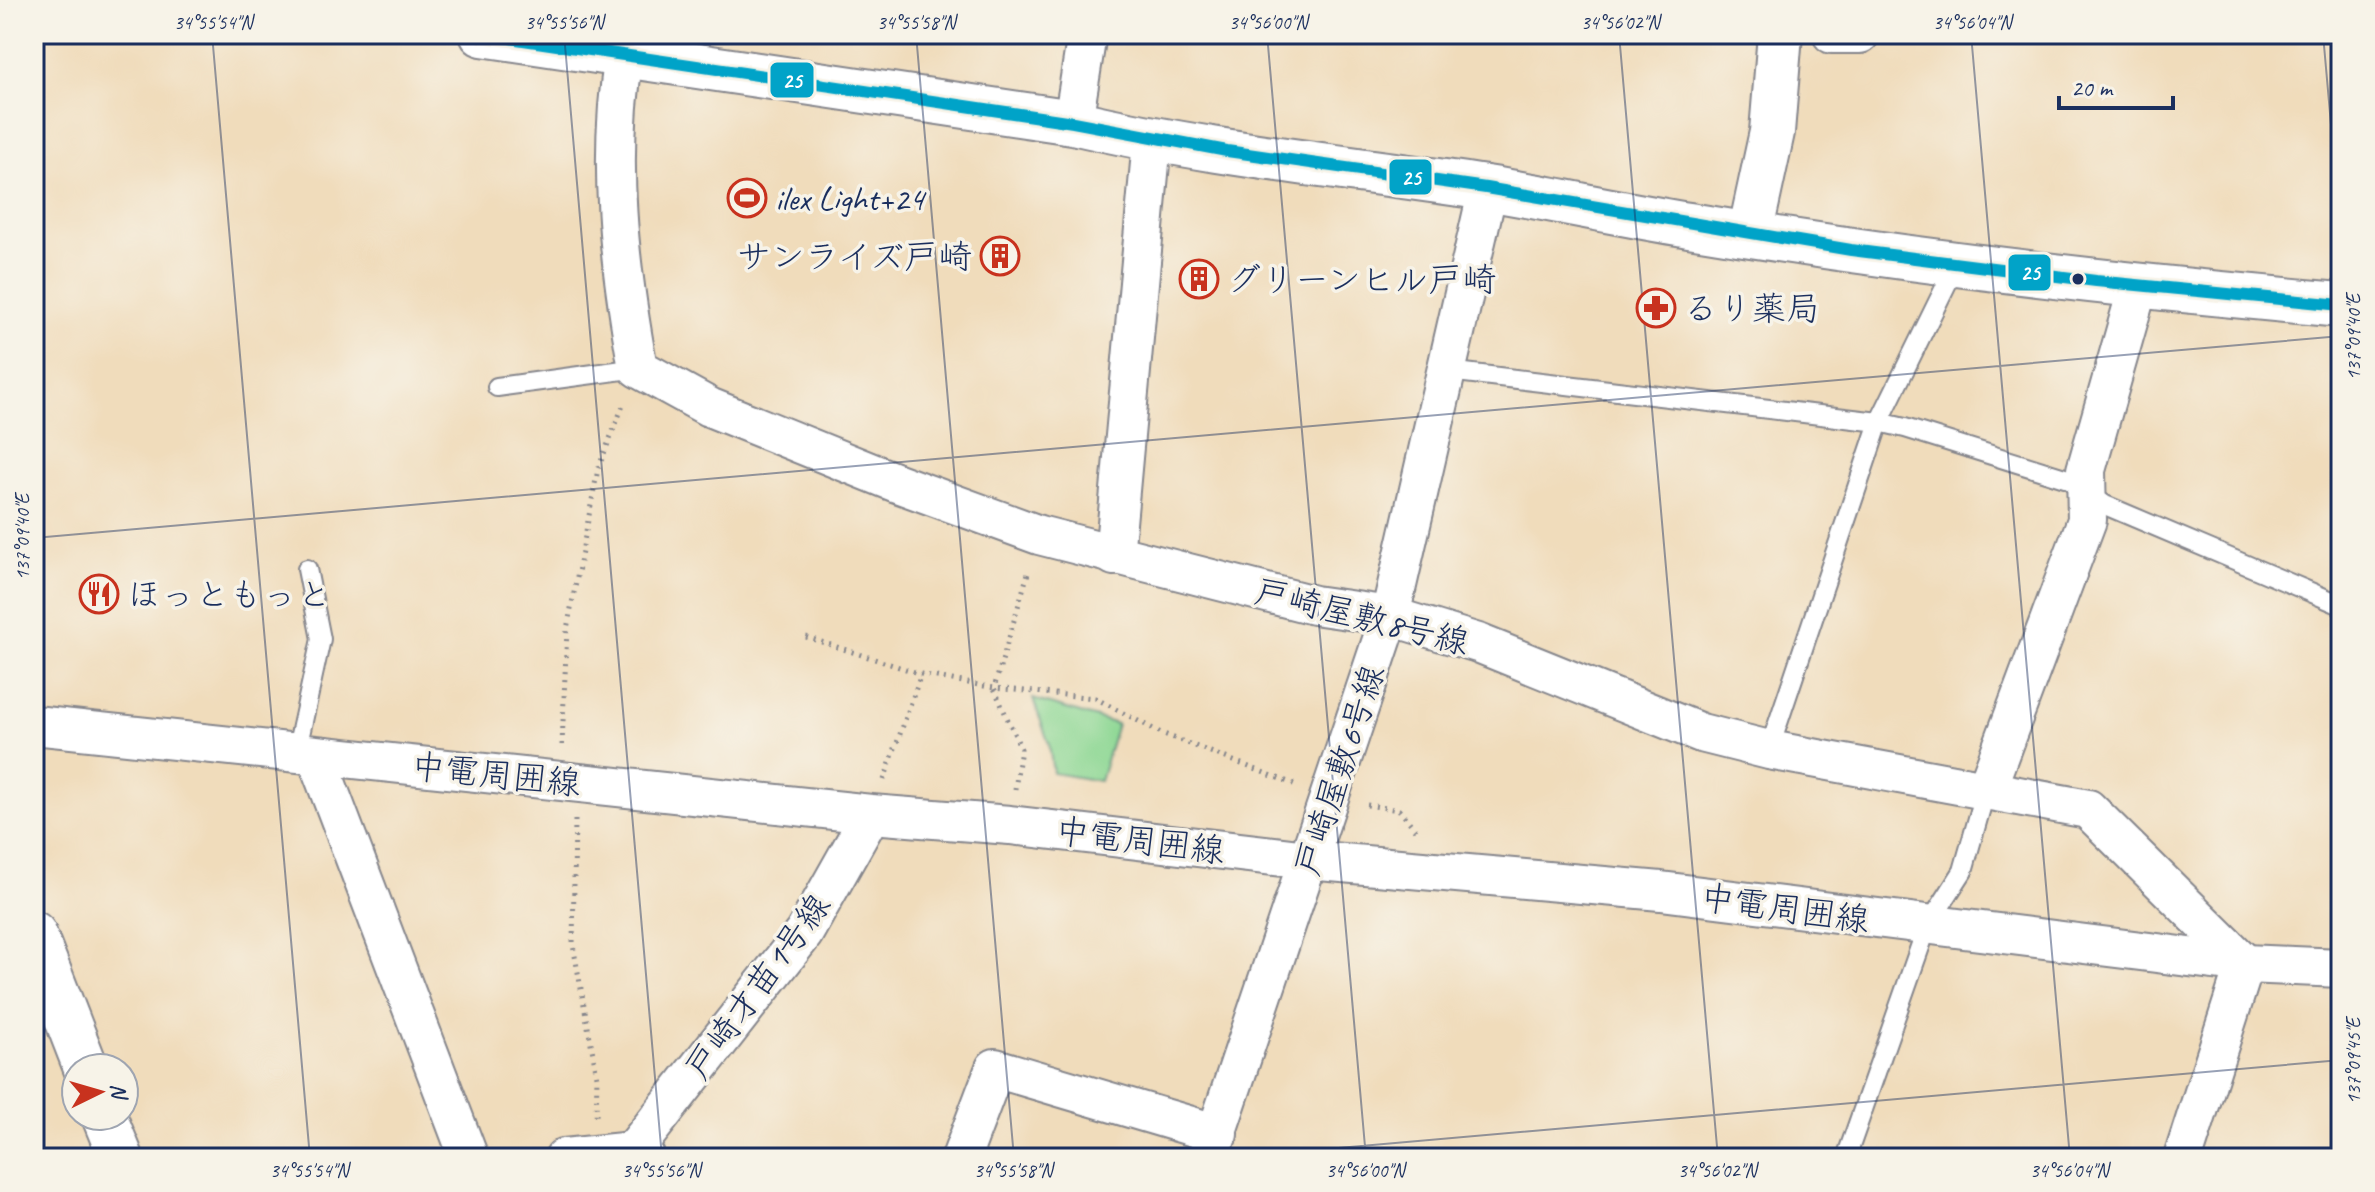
<svg xmlns="http://www.w3.org/2000/svg" width="2375" height="1192" viewBox="0 0 2375 1192" font-family="Caveat,'Klee One',sans-serif">
<rect width="100%" height="100%" fill="#f7f3e8"/>
<filter id="ink" filterUnits="userSpaceOnUse"><feTurbulence type="fractalNoise" baseFrequency=".0125" numOctaves="2"/><feDisplacementMap in="SourceGraphic" scale="16" xChannelSelector="R" yChannelSelector="G"/><feConvolveMatrix kernelMatrix="1 2 1 2 8 2 1 2 1" color-interpolation-filters="sRGB"/></filter>
<filter id="wash" filterUnits="userSpaceOnUse"><feTurbulence type="fractalNoise" baseFrequency=".006" numOctaves="4" result="noise"/><feDisplacementMap in="SourceGraphic" scale="32" xChannelSelector="R" yChannelSelector="G"/><feGaussianBlur stdDeviation="1.8" result="paint"/><feColorMatrix in="noise" values="0 0 0 0 0 0 0 0 0 0 0 0 0 0 0 0 0 1.4 0 .05"/><feComposite in="paint" operator="in"/></filter>
<g filter="url(#wash)">
<rect width="100%" height="100%" fill="#f0dcbb"/>
<polygon fill="#8cd793" stroke="#548378" stroke-width="2" points="1033,699 1117,724 1100,781 1053,773 1049,744"/>
</g>
<g filter="url(#ink)">
<g fill="none" stroke-linecap="round" stroke-linejoin="round">
<g stroke="#86868c" stroke-width="22">
<g id="lane">
<polyline points="1448,371 1879,422 1905,428 2068,479 2105,505 2341,605"/>
<polyline points="497,387 638,368"/>
<polyline points="1769,750 1879,422 1956,265"/>
<polyline points="296,753 321,639 307,569"/>
<polyline points="1846,1158 1927,927 1963,871 1986,790"/>
</g>
</g>
<g stroke="#86868c" stroke-width="42">
<g id="street">
<polyline points="1832,34 1860,34"/>
<path d="M624,56C607,161 619,264 638,368L709,407L897,483L1039,535L1314,605L1390,616L1478,643L1701,733L1769,750L2088,809L2245,964"/>
<polyline points="1073,122 1087,34"/>
<polyline points="1114,556 1152,141"/>
<polyline points="34,725 871,814 1010,825 1308,860 1661,891 2245,964 2341,968"/>
<polyline points="316,756 469,1158"/>
<polyline points="1986,790 2087,520 2086,470 2138,287"/>
<polyline points="633,1151 804,933 871,814"/>
<polyline points="564,1158 633,1151 646,1158"/>
<polyline points="961,1158 995,1068 1218,1134"/>
<polyline points="1208,1158 1390,616 1488,189"/>
<polyline points="2183,1158 2245,964"/>
</g>
</g>
<g stroke="#86868c" stroke-width="48">
<g id="secondary">
<path d="M482,34L1073,122C1209,154 1348,167 1486,188C1554,199 1621,214 1689,225C1905,261 2123,286 2341,305"/>
<polyline points="1750,234 1772,132 1780,34"/>
</g>
</g>
<g stroke="#86868c" stroke-width="48">
<g id="primary">
<polyline points="34,934 86,1068"/>
<polyline points="104,1116 121,1158"/>
</g>
</g>
<g stroke="#86868c" stroke-width="5" stroke-dasharray="2 6" stroke-linecap="butt">
<polyline points="806,637 921,674 994,688 1095,698 1161,733 1296,785"/>
<polyline points="562,745 567,629 598,469 624,403"/>
<polyline points="884,780 921,674"/>
<polyline points="1015,789 1021,749 994,688 1029,570"/>
<polyline points="1367,805 1399,810 1416,830"/>
<polyline points="575,820 573,945 597,1076 596,1120"/>
</g>
<use href="#lane" stroke="#fff" stroke-width="18"/>
<use href="#street" stroke="#fff" stroke-width="38"/>
<use href="#secondary" stroke="#fff" stroke-width="44"/>
<use href="#primary" stroke="#fff" stroke-width="44"/>
<g stroke="#f7f3e8" stroke-width="18">
<polyline id="bus-1" points="482,34 1073,122 1227,151 1486,188 1851,250 2096,281 2341,305"/>
</g>
<use href="#bus-1" stroke="#01a3c8" stroke-width="12"/>
</g>
</g>
<path fill="none" stroke="#1b2f5e" stroke-width="2" stroke-opacity="0.45" d="M212,34L310,1158M564,34L662,1158M916,34L1014,1158M1267,34L1366,1158M1619,34L1718,1158M1971,34L2070,1158M2323,34L2341,238M34,538L2341,336M1225,1158L2341,1060"/>
<defs>
<g id="stadium-ring" transform="scale(2)"><circle r="9.5" fill="#f7f3e8" stroke="#c8321e" stroke-width="1.5"/><path d="M0-5a6.5 5 0 1 0 0 10a6.5 5 0 1 0 0-10ZM-3.5-1.8h7v3.6h-7Z" fill="#c8321e"/></g>
<g id="building-ring" transform="scale(2)"><circle r="9.5" fill="#f7f3e8" stroke="#c8321e" stroke-width="1.5"/><path d="M-4-6H4V6H1V3H-1V6H-4ZM-2.5-4.3h1.7v1.8h-1.7ZM.8-4.3h1.7v1.8H.8ZM-2.5-1h1.7V.8h-1.7ZM.8-1h1.7V.8H.8Z" fill="#c8321e"/></g>
<g id="pharmacy-ring" transform="scale(2)"><circle r="9.5" fill="#f7f3e8" stroke="#c8321e" stroke-width="1.5"/><path d="M-2-6h4v4h4v4h-4v4h-4v-4h-4v-4h4Z" fill="#c8321e"/></g>
<g id="restaurant-ring" transform="scale(2)"><circle r="9.5" fill="#f7f3e8" stroke="#c8321e" stroke-width="1.5"/><path d="M-5-6h1v4h1v-4h1v4h1v-4h1v5L-1.5 .5V6h-2V.5L-5-1ZM5-6V6H3V1.5H1.5Q1.5-4 5-6Z" fill="#c8321e"/></g>
</defs>
<g fill-rule="evenodd">
<use href="#stadium-ring" x="747" y="198"/>
<use href="#building-ring" x="1000" y="256"/>
<use href="#building-ring" x="1199" y="279"/>
<use href="#pharmacy-ring" x="1656" y="308"/>
<use href="#restaurant-ring" x="99" y="594"/>
</g>
<circle fill="#1b2f5e" stroke="#f7f3e8" stroke-width="3" cx="2078" cy="279" r="7"/>
<g text-anchor="middle" stroke-width="7" stroke-linejoin="round" paint-order="stroke">
<g font-size="34" fill="#1b2f5e" stroke="#f7f3e8" text-anchor="start">
<text x="775" y="210">ilex Light+24</text>
<text x="972" y="268" text-anchor="end">サンライズ戸崎</text>
<text x="1227" y="291">グリーンヒル戸崎</text>
<text x="1684" y="320">るり薬局</text>
<text x="127" y="606">ほっともっと</text>
</g>
<g font-size="34" fill="#1b2f5e" stroke="#f7f3e8">
<text transform="translate(1362 616) rotate(14)" y="12">戸崎屋敷8号線</text>
<text transform="translate(1339 770) rotate(-72)" y="12">戸崎屋敷6号線</text>
<text transform="translate(496 774) rotate(6)" y="12">中電周囲線</text>
<text transform="translate(1140 840) rotate(7)" y="12">中電周囲線</text>
<text transform="translate(1785 908) rotate(8)" y="12">中電周囲線</text>
<text transform="translate(757 986) rotate(-54)" y="12">戸崎才苗1号線</text>
</g>
</g>
<g stroke="#f7f3e8" stroke-width="3">
<rect x="769" y="61" width="46" height="38" rx="8" fill="#01a3c8"/>
<rect x="1388" y="158" width="45" height="38" rx="8" fill="#01a3c8"/>
<rect x="2007" y="253" width="45" height="39" rx="8" fill="#01a3c8"/>
</g>
<g font-size="22" text-anchor="middle" font-weight="bold" fill="#fff">
<text x="792" y="88">25</text>
<text x="1411" y="185">25</text>
<text x="2030" y="280">25</text>
</g>
<rect width="2375" height="1192" fill="none" stroke="#f7f3e8" stroke-width="88"/>
<g transform="translate(100 1092) rotate(85)"><circle r="38" fill="#f7f3e8" stroke="#9fa5b1" stroke-width="2"/>
<path d="M0-6L14 30L0 20L-14 30Z" fill="#c8321e"/>
<text y="-12" font-size="22" font-weight="bold" text-anchor="middle" fill="#1b2f5e">N</text>
</g>
<path d="M2059 96v12h114v-12" fill="none" stroke="#1b2f5e" stroke-width="4"/>
<text x="2071" y="96" font-size="24" fill="#1b2f5e" stroke="#f7f3e8" stroke-width="6" paint-order="stroke">20 m</text>
<rect x="44" y="44" width="2287" height="1104" fill="none" stroke="#1b2f5e" stroke-width="3"/>
<g font-size="20" text-anchor="middle" fill="#1b2f5e">
<text x="213" y="29">34°55'54"N</text>
<text x="564" y="29">34°55'56"N</text>
<text x="916" y="29">34°55'58"N</text>
<text x="1268" y="29">34°56'00"N</text>
<text x="1620" y="29">34°56'02"N</text>
<text x="1972" y="29">34°56'04"N</text>
<text transform="translate(2353 337) rotate(-90)" y="7">137°09'40"E</text>
<text transform="translate(22 537) rotate(-90)" y="7">137°09'40"E</text>
<text transform="translate(2353 1061) rotate(-90)" y="7">137°09'45"E</text>
<text x="309" y="1177">34°55'54"N</text>
<text x="661" y="1177">34°55'56"N</text>
<text x="1013" y="1177">34°55'58"N</text>
<text x="1365" y="1177">34°56'00"N</text>
<text x="1717" y="1177">34°56'02"N</text>
<text x="2069" y="1177">34°56'04"N</text>
</g>
</svg>
